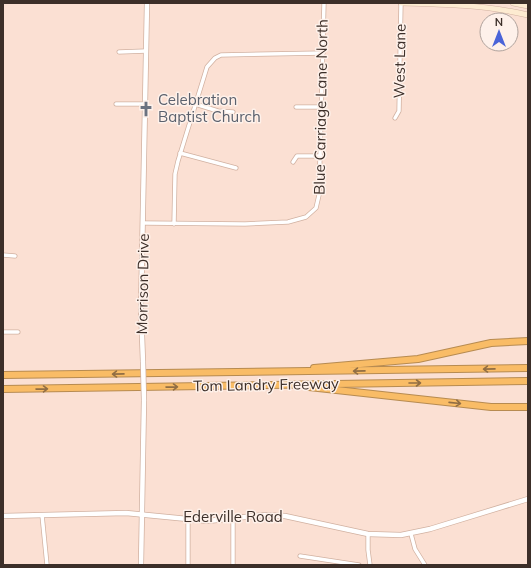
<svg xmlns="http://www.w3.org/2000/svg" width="531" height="568" viewBox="0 0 531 568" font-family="Mulish,sans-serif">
<rect width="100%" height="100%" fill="#fbe0d3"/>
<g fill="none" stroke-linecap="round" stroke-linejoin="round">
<g stroke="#d1b1a1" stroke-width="5">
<g id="minor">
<polyline points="119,52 146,51"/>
<polyline points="116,104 145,104"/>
<polyline points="195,104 218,111 233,112"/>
<polyline points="296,107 322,107"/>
<polyline points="395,118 399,111 401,3"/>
<polyline points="180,153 236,168"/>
<polyline points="293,162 297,156 321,156"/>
<polyline points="144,223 245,224 288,222 306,217 316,208 319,195 324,3"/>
<polyline points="174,224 175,174 178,161 207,67 215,58 221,55 323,53"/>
<polyline points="3,255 15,256"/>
<polyline points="3,332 18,332"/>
<polyline points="42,515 47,565"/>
<polyline points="368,534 368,550 370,565"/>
<polyline points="411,534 415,549 425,565"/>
<polyline points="300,556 359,565"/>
<polyline points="188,565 188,519"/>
<polyline points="233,565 233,518"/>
</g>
</g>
<g stroke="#d1b1a1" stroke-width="6">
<g id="tertiary">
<polyline points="143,362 141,309 147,3"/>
<polyline points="3,516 126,513 208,521 264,515 285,516 368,534 401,535 430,529 528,499"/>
<polyline points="141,565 144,400"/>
</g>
</g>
<g stroke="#d1b1a1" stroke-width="6">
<g id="secondary">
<path d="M401,3C444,4 486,5 528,15"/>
<polyline points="513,3 528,6"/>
</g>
</g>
<g stroke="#b78b51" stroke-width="8">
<g id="motorway">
<polyline points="314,368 418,359 491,343 528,341"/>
<polyline points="3,375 528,368"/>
<polyline points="309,387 491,407 528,407"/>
<polyline points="3,389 528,381"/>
</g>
</g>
<use href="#minor" stroke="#fff" stroke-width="3.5"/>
<use href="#tertiary" stroke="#fff" stroke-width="4.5"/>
<use href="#secondary" stroke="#fdebd1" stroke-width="5"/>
<use href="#motorway" stroke="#f9bc66" stroke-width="6"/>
<g stroke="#d1b1a1" stroke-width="6" stroke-linecap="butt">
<polyline id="tertiary-bridge" points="143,362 144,400"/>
</g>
<use href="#tertiary-bridge" stroke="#fff" stroke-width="4.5"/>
</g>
<defs><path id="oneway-shaft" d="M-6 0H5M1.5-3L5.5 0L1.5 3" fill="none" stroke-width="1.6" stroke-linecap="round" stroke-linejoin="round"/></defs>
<g stroke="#916e44">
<use href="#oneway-shaft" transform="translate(489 369) rotate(179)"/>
<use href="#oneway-shaft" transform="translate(359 371) rotate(179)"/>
<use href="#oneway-shaft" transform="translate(118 374) rotate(179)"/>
<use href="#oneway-shaft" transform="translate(415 383)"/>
<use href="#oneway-shaft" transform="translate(172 387) rotate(-1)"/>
<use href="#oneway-shaft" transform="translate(42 389) rotate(-1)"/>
<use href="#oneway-shaft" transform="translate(455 403) rotate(6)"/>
</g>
<defs>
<g id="church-bare" transform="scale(1.2)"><path d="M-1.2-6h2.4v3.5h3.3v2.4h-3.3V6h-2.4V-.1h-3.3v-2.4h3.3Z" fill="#6b7280" stroke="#fef1ea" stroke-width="2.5" paint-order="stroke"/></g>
</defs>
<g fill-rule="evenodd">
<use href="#church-bare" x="146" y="109"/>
</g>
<g text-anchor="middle" stroke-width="3" stroke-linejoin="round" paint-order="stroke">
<g font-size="15" fill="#3c2f29" stroke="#fef1ea">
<text transform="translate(400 61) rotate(-89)" y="5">West Lane</text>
<text transform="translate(321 107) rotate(-89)" y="5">Blue Carriage Lane North</text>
<text transform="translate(143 284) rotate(-89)" y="5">Morrison Drive</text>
<text transform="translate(266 385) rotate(-1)" y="5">Tom Landry Freeway</text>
<text x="233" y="522">Ederville Road</text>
</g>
<g font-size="15" fill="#5b616d" stroke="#fef1ea" text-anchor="start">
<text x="158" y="105">Celebration<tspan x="158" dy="17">Baptist Church</tspan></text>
</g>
</g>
<rect width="531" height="568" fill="none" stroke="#3c2f29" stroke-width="8"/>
<g transform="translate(499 32)"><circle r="19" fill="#fef1ea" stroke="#b0a39d"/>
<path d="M0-3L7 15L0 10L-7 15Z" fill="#4a64d8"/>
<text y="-6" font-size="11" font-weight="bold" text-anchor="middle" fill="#3c2f29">N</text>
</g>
</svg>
